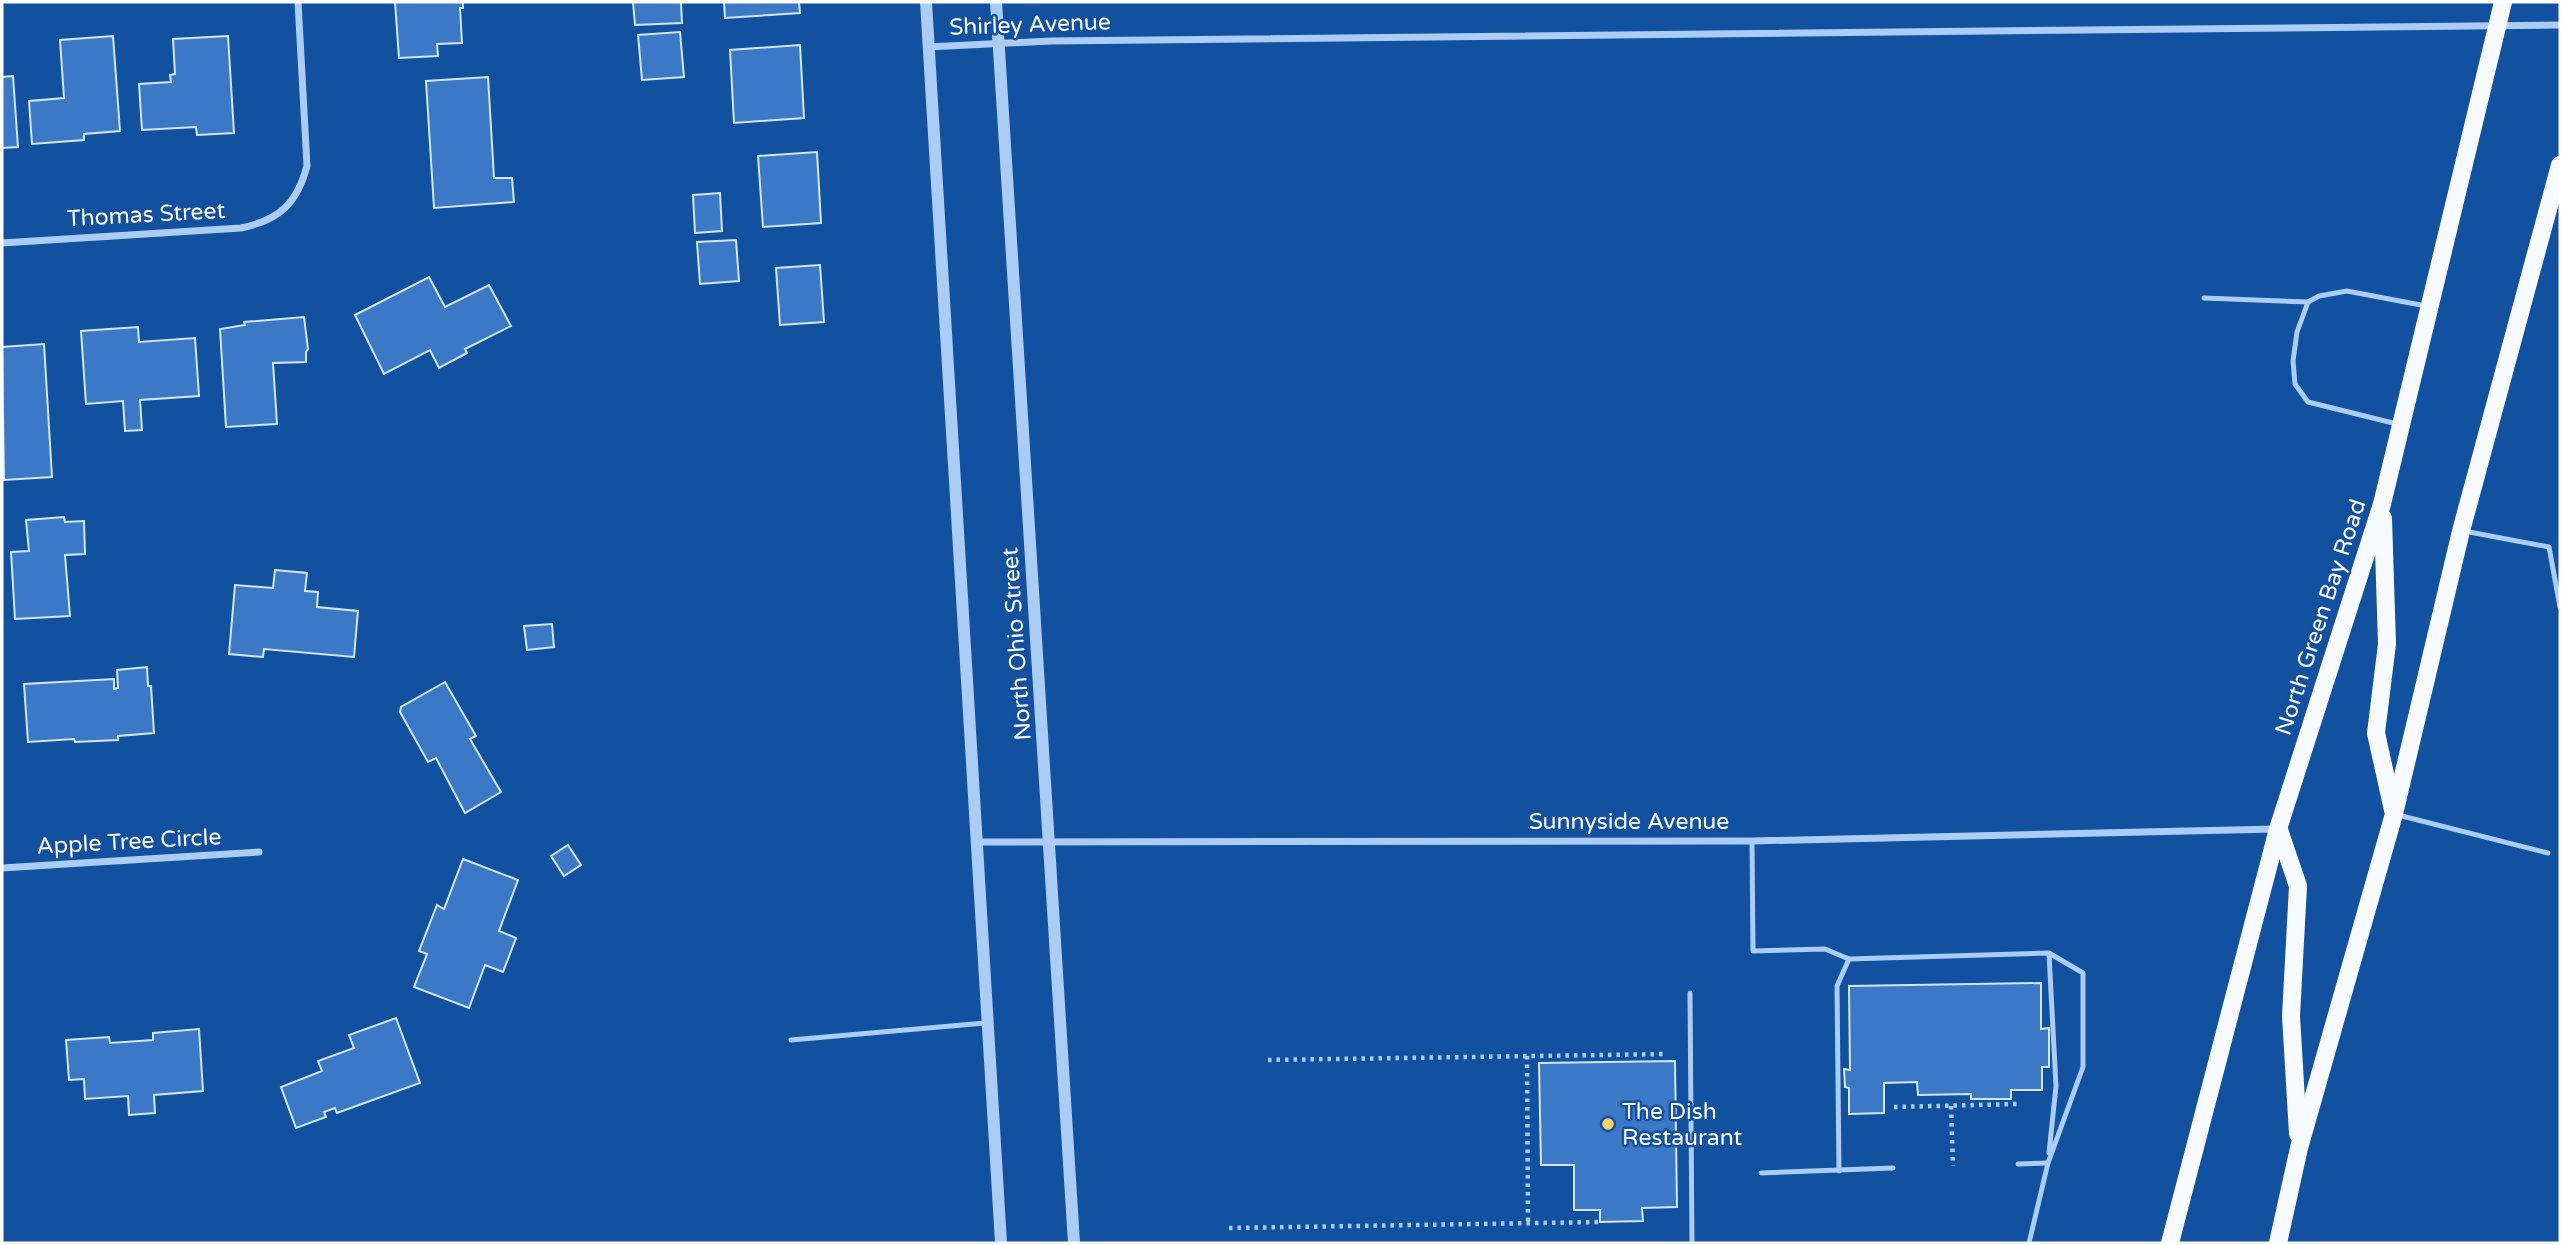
<svg xmlns="http://www.w3.org/2000/svg" width="2562" height="1245" viewBox="0 0 2562 1245" font-family="'Varela Round',sans-serif">
<rect width="100%" height="100%" fill="#1250a0"/>
<g fill="#3b79c7" stroke="#d2e6fe" stroke-width="2">
<polygon points="395,2 463,2 463,8 460,8 462,43 437,44 438,56 399,58"/>
<polygon points="633,2 681,2 682,23 635,25"/>
<polygon points="724,2 799,2 800,13 725,18"/>
<polygon points="680,32 684,77 642,80 638,35"/>
<polygon points="113,36 120,131 84,134 84,140 32,144 29,101 64,98 60,40"/>
<polygon points="228,36 234,133 197,135 196,127 142,130 139,84 171,82 170,75 175,74 173,39"/>
<polygon points="800,45 804,118 734,123 730,50"/>
<polygon points="13,76 18,147 2,148 2,77"/>
<polygon points="488,77 494,178 512,178 514,202 434,208 426,81"/>
<polygon points="817,152 821,223 763,227 758,156"/>
<polygon points="720,193 722,231 695,233 693,195"/>
<polygon points="736,240 739,281 700,284 697,242"/>
<polygon points="820,265 824,322 780,325 776,268"/>
<polygon points="429,277 445,307 489,285 511,326 465,349 467,353 439,368 430,350 384,374 355,315"/>
<polygon points="304,317 308,349 306,352 306,362 273,363 277,424 226,427 220,329 245,325 244,322"/>
<polygon points="138,327 139,342 195,338 199,396 140,400 142,430 125,431 123,401 86,404 81,331"/>
<polygon points="44,344 52,477 4,480 2,347"/>
<polygon points="64,517 65,522 84,521 85,554 65,555 70,616 15,619 11,552 29,551 26,520"/>
<polygon points="275,570 307,573 305,591 318,592 317,607 358,611 354,657 264,649 263,657 229,654 235,585 273,588"/>
<polygon points="552,624 554,647 527,650 524,626"/>
<polygon points="147,667 148,686 151,686 154,733 118,736 118,740 75,742 74,739 28,742 24,684 114,679 114,689 118,688 117,670"/>
<polygon points="445,682 476,736 470,739 501,792 465,813 436,758 428,762 400,712 401,707"/>
<polygon points="568,845 581,865 564,876 551,856"/>
<polygon points="463,859 518,880 499,931 516,938 503,972 485,965 469,1008 414,987 427,954 419,951 437,905 444,909"/>
<polygon points="2041,983 2041,1029 2049,1028 2049,1067 2042,1067 2042,1090 2011,1090 2011,1099 1971,1099 1971,1094 1918,1095 1917,1082 1884,1083 1884,1113 1849,1114 1849,1088 1845,1087 1844,1069 1850,1070 1849,986"/>
<polygon points="396,1018 420,1083 337,1113 335,1108 324,1112 326,1117 296,1128 281,1087 322,1071 318,1061 354,1048 349,1035"/>
<polygon points="199,1029 203,1091 154,1095 155,1113 129,1115 128,1096 85,1099 84,1079 69,1080 66,1040 109,1037 110,1043 153,1040 153,1033"/>
<polygon points="1675,1061 1677,1207 1642,1208 1643,1221 1600,1222 1600,1210 1574,1210 1574,1165 1541,1165 1539,1063"/>
</g>
<g fill="none" stroke-linecap="round" stroke-linejoin="round">
<g stroke="#aaccf5" stroke-width="4.5" stroke-dasharray="3.5 5" stroke-linecap="butt">
<polyline points="1527,1056 1528,1224"/>
<polyline points="1268,1060 1667,1054"/>
<polyline points="1951,1106 1953,1166"/>
<polyline points="1894,1107 2018,1104"/>
<polyline points="1229,1228 1600,1222"/>
</g>
<g stroke="#aaccf5" stroke-width="5">
<polyline points="2204,298 2308,302"/>
<polyline points="2397,424 2308,402 2295,384 2293,361 2297,332 2308,302 2319,296 2347,291 2426,306"/>
<polyline points="2464,531 2549,547 2560,607"/>
<polyline points="2398,815 2548,853"/>
<polyline points="1752,841 1753,951 1825,949 1849,959"/>
<polyline points="1690,993 1692,1243"/>
<polyline points="791,1040 985,1023"/>
<polyline points="2049,1153 2056,1086 2049,954"/>
<polyline points="2018,1164 2048,1163"/>
<polyline points="1839,1171 1837,986 1849,959 2049,953 2083,973 2083,1067 2048,1163 2029,1243"/>
<polyline points="1761,1173 1893,1168"/>
</g>
<g stroke="#aaccf5" stroke-width="7">
<polyline points="928,47 1051,41 2560,25"/>
<path d="M2,243L241,228C280,220 297,203 307,166L298,2"/>
<polyline points="979,842 1752,841 2276,829"/>
<polyline points="2,868 259,852"/>
</g>
<g stroke="#aaccf5" stroke-width="12">
<polyline points="926,2 1001,1243"/>
<polyline points="996,2 1074,1243"/>
</g>
<g stroke="#f7faff" stroke-width="18">
<polyline points="2383,518 2387,644 2376,733 2393,810"/>
<polyline points="2279,830 2298,886 2291,1016 2298,1134"/>
<polyline points="2170,1243 2278,829 2382,504 2503,2"/>
<polyline points="2278,1243 2299,1148 2394,814 2461,531 2560,165"/>
</g>
</g>
<circle fill="#ffd46d" stroke="#1250a0" stroke-width="2.5" cx="1608" cy="1124" r="7"/>
<g text-anchor="middle" stroke-width="5" stroke-linejoin="round" paint-order="stroke">
<g font-size="23" fill="#fff" stroke="#1250a0">
<text transform="translate(1030 24) rotate(-2)" y="8">Shirley Avenue</text>
<text transform="translate(146 214) rotate(-3)" y="8">Thomas Street</text>
<text transform="translate(2320 617) rotate(-72)" y="8">North Green Bay Road</text>
<text transform="translate(1016 644) rotate(-94)" y="8">North Ohio Street</text>
<text x="1629" y="829">Sunnyside Avenue</text>
<text transform="translate(129 841) rotate(-3)" y="8">Apple Tree Circle</text>
</g>
<g font-size="23" fill="#fff" stroke="#1250a0" text-anchor="start">
<text x="1622" y="1119">The Dish<tspan x="1622" dy="26">Restaurant</tspan></text>
</g>
</g>
<rect width="2562" height="1245" fill="none" stroke="#ffffff" stroke-width="7"/>
</svg>
